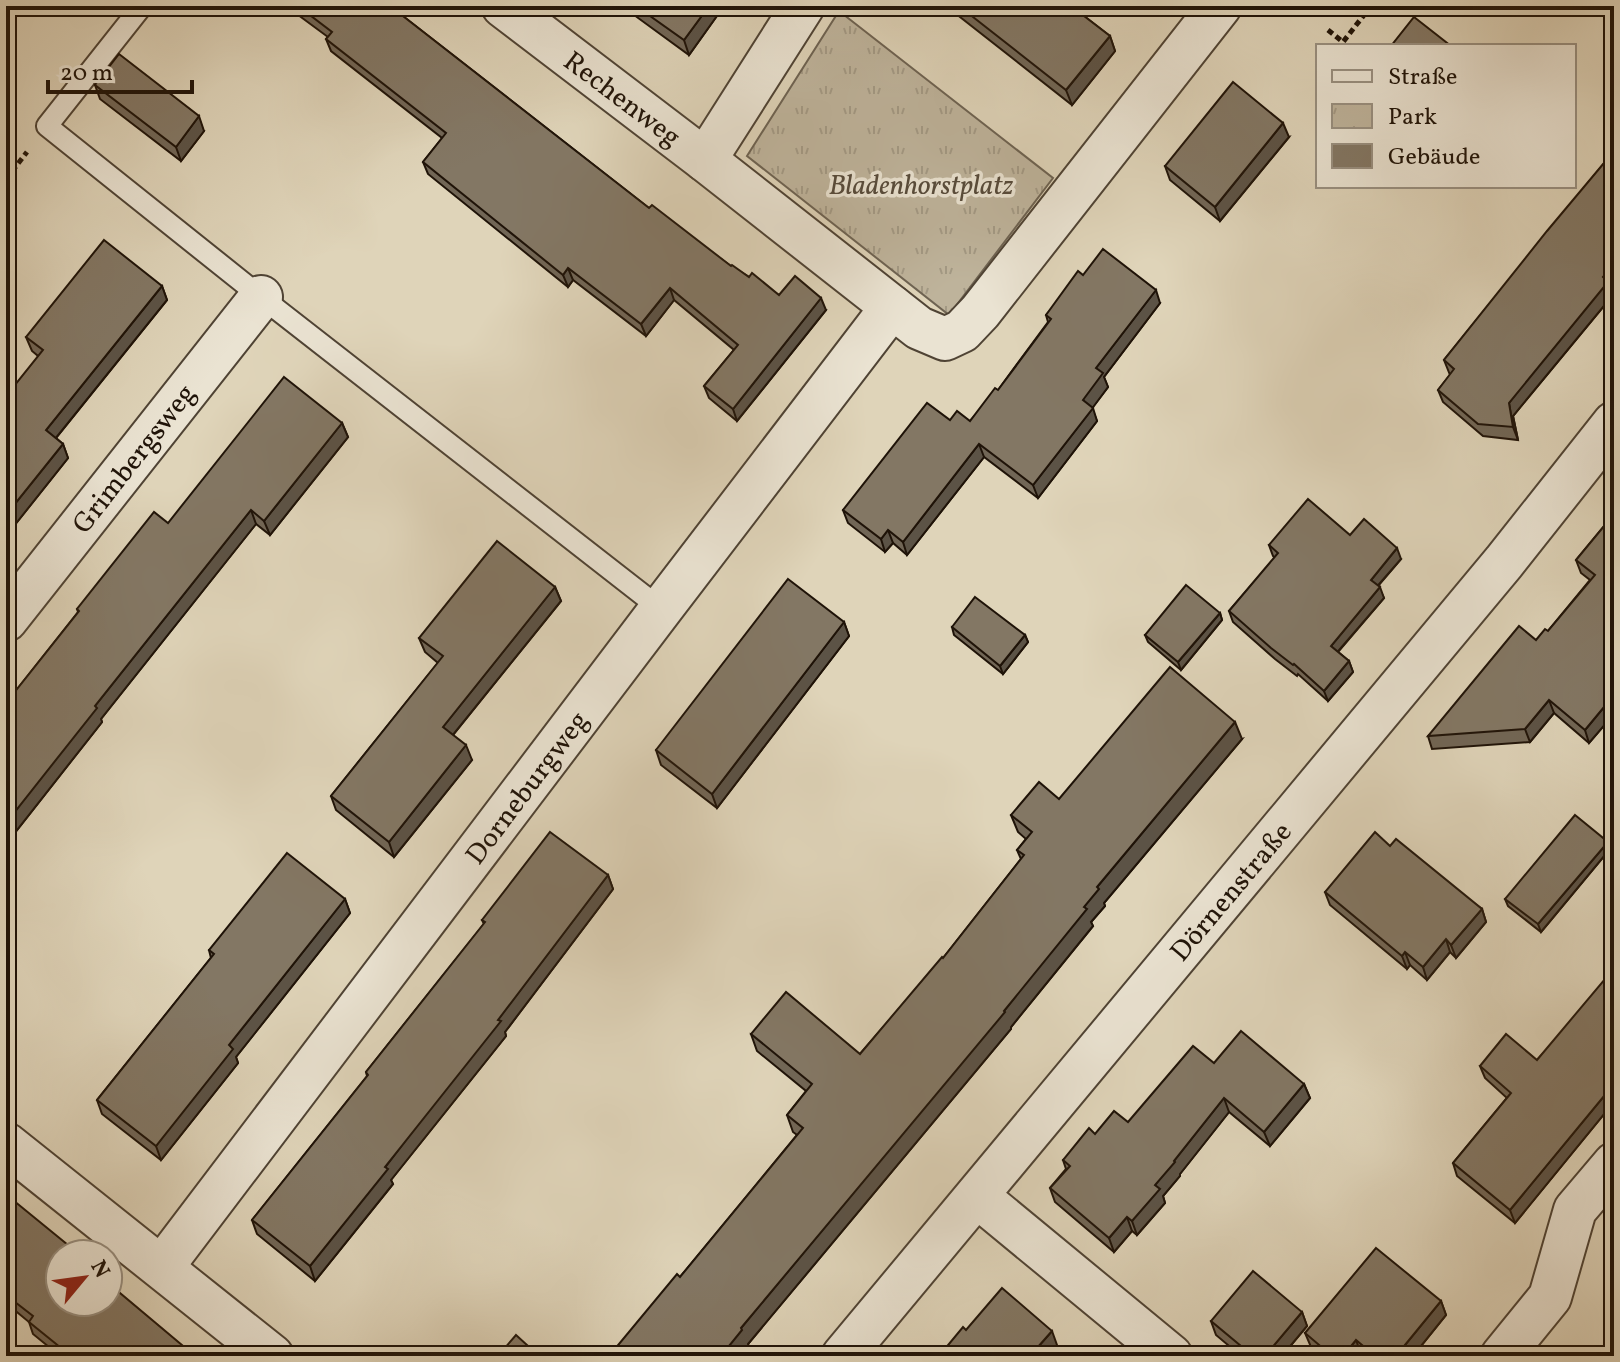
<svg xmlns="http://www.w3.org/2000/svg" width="1620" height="1362" viewBox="0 0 1620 1362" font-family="Vollkorn,serif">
<defs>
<pattern id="park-tufts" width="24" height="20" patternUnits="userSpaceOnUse" patternTransform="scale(2)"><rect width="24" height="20" fill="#beb39b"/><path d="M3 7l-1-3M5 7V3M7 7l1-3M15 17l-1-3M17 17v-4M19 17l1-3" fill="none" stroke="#a39984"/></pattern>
</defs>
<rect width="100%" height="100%" fill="#dfd4b9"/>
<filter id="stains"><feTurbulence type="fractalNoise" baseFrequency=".0025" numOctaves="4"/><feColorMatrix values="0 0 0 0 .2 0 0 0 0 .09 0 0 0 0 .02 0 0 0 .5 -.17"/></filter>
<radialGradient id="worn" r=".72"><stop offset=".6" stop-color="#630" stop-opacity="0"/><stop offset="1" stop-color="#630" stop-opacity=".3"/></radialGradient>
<polygon fill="url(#park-tufts)" stroke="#6e6352" stroke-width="2" points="839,11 1053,178 949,315 747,156"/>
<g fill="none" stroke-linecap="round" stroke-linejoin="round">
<g stroke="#4f4334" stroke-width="24">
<polyline id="service" points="142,6 47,126 261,297 661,609"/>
</g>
<g stroke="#4f4334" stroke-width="46">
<g id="minor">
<polyline points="503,6 705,160 919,328 945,339 962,331 980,312 1220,6"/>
<polyline points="705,160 803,6"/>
<polyline points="6,620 261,297"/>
<polyline points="6,1144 272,1356"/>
<polyline points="977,1196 1171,1356"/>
<polyline points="162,1267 661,609 892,307"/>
<polyline points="843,1356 1504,562 1614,423"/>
<polyline points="1502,1356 1550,1297 1575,1210 1614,1164"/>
</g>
</g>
<g stroke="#1f1308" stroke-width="5" stroke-dasharray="6 4" stroke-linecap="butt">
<polyline points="1328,30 1343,42 1371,6"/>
<polyline points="6,179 27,152"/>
</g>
<use href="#service" stroke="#eae3d2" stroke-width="20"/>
<use href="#minor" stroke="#eae3d2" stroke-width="42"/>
</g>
<g fill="#716656" stroke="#1f1308" stroke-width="2">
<polygon points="233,6 252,6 245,15"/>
<polygon points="286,6 390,6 649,208 731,266 779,295 826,310 737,421 709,398 704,386 734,350 674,300 646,336 573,280 568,287 428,174 423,162 442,138 331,51 326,39 328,37"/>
<polygon points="631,6 724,6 689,55 634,15"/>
<polygon points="946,6 1071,6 1110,36 1115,51 1072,105"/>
<polygon points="95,85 204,131 181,161 100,99"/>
<polygon points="1289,137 1220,221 1170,180 1165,166"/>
<polygon points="1614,151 1614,282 1610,287 1613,295 1513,416 1518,440 1483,436 1443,402 1438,390 1450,375 1444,360"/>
<polygon points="1083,275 1160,303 1104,377 1108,387 1092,408 1097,421 1038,498 984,457 907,555 893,543 885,552 848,523 843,510 950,420 970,421 998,390 1048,322 1046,315"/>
<polygon points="162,286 167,300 56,438 63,444 68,458 6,536 38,356 32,351 26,337"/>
<polygon points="342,423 348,437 270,535 256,524 101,719 102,722 6,844 6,703 78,612 77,609 168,523"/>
<polygon points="1614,514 1614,714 1589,743 1554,713 1530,742 1432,749 1428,736 1536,640 1548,631 1590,580 1581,573 1576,560"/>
<polygon points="1350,535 1401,559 1378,586 1384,598 1338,652 1349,661 1353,672 1328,701 1298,674 1297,676 1275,659 1233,622 1229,611 1275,558 1273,556 1269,545"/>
<polygon points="555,587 561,601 453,735 472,760 394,857 336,810 331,796 438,663 425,652 419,638"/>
<polygon points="1220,613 1222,620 1181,670 1148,642 1145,635"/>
<polygon points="844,622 849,636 717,808 661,765 656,750"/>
<polygon points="952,627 1025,635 1028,642 1003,674 954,635"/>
<polygon points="1242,739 1104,903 1105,906 1091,922 1093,926 1011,1027 1011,1029 748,1344 749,1347 680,1277 797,1135 793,1132 787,1115 806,1091 757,1051 751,1034 860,1054 943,958 1021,859 1017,850 1026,839 1018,832 1011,815"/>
<polygon points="1608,842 1610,849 1541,932 1508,906 1505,899"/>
<polygon points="1390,846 1482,909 1486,922 1456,958 1450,952 1427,980 1410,965 1407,969 1330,905 1325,892"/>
<polygon points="608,875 613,889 505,1032 506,1036 391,1180 393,1184 315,1281 257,1234 252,1220 367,1076 366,1072 484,924 482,920"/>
<polygon points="345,899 350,913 236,1057 238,1063 161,1160 102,1114 97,1100 211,958 209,950"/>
<polygon points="1614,976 1614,1102 1515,1223 1457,1176 1453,1163 1507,1098 1485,1078 1480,1066 1537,1060"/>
<polygon points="1214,1063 1304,1084 1310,1098 1270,1146 1229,1112 1180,1174 1180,1176 1163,1196 1165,1203 1137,1235 1132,1231 1114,1252 1055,1202 1050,1188 1066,1169 1063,1160 1128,1122"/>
<polygon points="6,1199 60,1254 195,1356 60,1356 33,1334 29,1322 6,1303"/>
<polygon points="1441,1301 1446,1315 1413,1356 1363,1356 1361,1354 1360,1356 1321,1356 1311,1347 1305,1333"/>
<polygon points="1302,1312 1307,1326 1282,1356 1241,1356 1216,1335 1211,1321"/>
</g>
<g fill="#5c5346" stroke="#1f1308" stroke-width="2">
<polygon points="242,6 252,6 245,15"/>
<polygon points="709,6 724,6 689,55 684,40"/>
<polygon points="1110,36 1115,51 1072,105 1066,90"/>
<polygon points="199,116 204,131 181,161 176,147"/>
<polygon points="1283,123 1289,137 1220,221 1215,207"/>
<polygon points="1614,264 1614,282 1610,287 1613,295 1513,416 1518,440 1513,427 1509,403"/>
<polygon points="568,268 573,280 568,287 563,275"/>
<polygon points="162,286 167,300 51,444 46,430"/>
<polygon points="670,288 674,300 646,336 641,324"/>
<polygon points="1156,290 1160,303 1104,377 1108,387 1088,414 1083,400 1096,368"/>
<polygon points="821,298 826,310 737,421 733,409"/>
<polygon points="1093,408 1097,421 1038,498 1033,485"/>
<polygon points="342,423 348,437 270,535 264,521"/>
<polygon points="63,444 68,458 6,536 6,515"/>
<polygon points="979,444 984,457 907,555 903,542"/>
<polygon points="251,510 256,524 101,719 102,722 6,844 6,823 95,706"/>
<polygon points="888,530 893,543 885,552 881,539"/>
<polygon points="1397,548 1401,559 1374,590 1371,580"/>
<polygon points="555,587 561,601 448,741 443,727"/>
<polygon points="1380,587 1384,598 1334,656 1331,646"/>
<polygon points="1220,613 1222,620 1181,670 1178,662"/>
<polygon points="844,622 849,636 717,808 712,794"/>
<polygon points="1025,635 1028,642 1003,674 1000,666"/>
<polygon points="1349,661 1353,672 1328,701 1324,691"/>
<polygon points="1614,695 1614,714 1589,743 1585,730"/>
<polygon points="1549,700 1554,713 1530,742 1525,729"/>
<polygon points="1235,722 1242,739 1104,903 1105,906 1091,922 1093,926 1011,1027 1011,1029 748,1344 749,1347 741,1356 721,1356 741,1328 1004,1011 1084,907 1097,887"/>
<polygon points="466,745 472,760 394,857 389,842"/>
<polygon points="1608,842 1610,849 1541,932 1538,924"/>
<polygon points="608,875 613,889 505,1032 506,1036 391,1180 393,1184 315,1281 310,1266"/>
<polygon points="345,899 350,913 236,1057 238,1063 161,1160 156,1146 229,1045"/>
<polygon points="1482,909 1486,922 1456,958 1451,945"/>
<polygon points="1446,939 1450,952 1427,980 1423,967"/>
<polygon points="1405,952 1410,965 1407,969 1402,956"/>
<polygon points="1304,1084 1310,1098 1270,1146 1264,1132"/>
<polygon points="1614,1084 1614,1102 1515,1223 1510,1210"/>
<polygon points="1224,1098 1229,1112 1180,1174 1180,1176 1163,1196 1165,1203 1137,1235 1132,1221 1155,1185"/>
<polygon points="1127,1217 1132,1231 1114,1252 1109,1238"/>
<polygon points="1441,1301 1446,1315 1413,1356 1396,1356"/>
<polygon points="1302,1312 1307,1326 1282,1356 1265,1356"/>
<polygon points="1052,1331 1057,1345 1047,1356 1030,1356"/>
<polygon points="1356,1340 1361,1354 1360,1356 1343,1356"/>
</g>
<g fill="#837764" stroke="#1f1308" stroke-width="2">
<polygon points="298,6 390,6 649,208 652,205 731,266 732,265 749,277 752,273 779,295 795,276 821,298 733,409 704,386 738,345 670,288 641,324 568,268 563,275 423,162 446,133 326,39 332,32"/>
<polygon points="636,6 709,6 684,40"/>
<polygon points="959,6 1071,6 1110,36 1066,90"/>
<polygon points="1414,17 1451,46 1391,46"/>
<polygon points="119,54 199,116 176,147 95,85"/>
<polygon points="1233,82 1283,123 1215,207 1165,166"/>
<polygon points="1614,151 1614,264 1603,277 1608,282 1509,403 1513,427 1478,424 1438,390 1454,369 1444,360 1547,231"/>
<polygon points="104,240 162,286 46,430 63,444 6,515 6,396 43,350 26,337"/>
<polygon points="1103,249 1156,290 1096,368 1103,373 1083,400 1093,408 1033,485 979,444 903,542 888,530 881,539 843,510 927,403 950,420 957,411 970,421 995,388 998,390 1051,319 1046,315 1078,271 1083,275"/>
<polygon points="284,377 342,423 264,521 251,510 95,706 97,708 6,823 6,703 79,611 77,609 154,512 168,523"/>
<polygon points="1308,499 1350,535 1364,519 1397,548 1371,580 1380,587 1331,646 1349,661 1324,691 1294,664 1293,665 1271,648 1229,611 1278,553 1269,545"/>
<polygon points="1614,514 1614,695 1585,730 1549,700 1525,729 1428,736 1519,626 1536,640 1545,629 1548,631 1595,575 1576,560"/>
<polygon points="497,541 555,587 443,727 466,745 389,842 331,796 443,656 419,638"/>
<polygon points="788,579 844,622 712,794 656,750"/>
<polygon points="1186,585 1220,613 1178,662 1145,635"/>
<polygon points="975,597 1025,635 1000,666 952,627"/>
<polygon points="1170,667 1235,722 1097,887 1099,889 1084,907 1087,909 1004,1011 1005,1012 741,1328 742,1330 721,1356 609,1356 677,1274 680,1277 803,1128 787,1115 812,1084 751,1034 786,992 860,1054 942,957 943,958 1024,855 1017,850 1032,832 1011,815 1039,782 1059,799"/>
<polygon points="1575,815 1608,842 1538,924 1505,899"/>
<polygon points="550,832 608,875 498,1020 501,1021 385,1167 388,1169 310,1266 252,1220 368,1075 366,1072 485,922 482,920"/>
<polygon points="1375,832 1390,846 1396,839 1482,909 1451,945 1446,939 1423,967 1405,952 1402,956 1325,892"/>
<polygon points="287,853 345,899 229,1045 233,1049 156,1146 97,1100 214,954 209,950"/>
<polygon points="1610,973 1614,976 1614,1084 1510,1210 1453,1163 1511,1093 1480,1066 1506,1034 1537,1060"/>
<polygon points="1241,1031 1304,1084 1264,1132 1224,1098 1174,1161 1175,1162 1155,1185 1160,1189 1132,1221 1127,1217 1109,1238 1050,1188 1070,1166 1063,1160 1089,1128 1095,1134 1114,1111 1128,1122 1193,1046 1214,1063"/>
<polygon points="8,1196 79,1254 60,1254 60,1302 108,1302 108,1283 195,1356 71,1356 29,1322 33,1316 6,1295 6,1199"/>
<polygon points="1376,1248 1441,1301 1396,1356 1375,1356 1356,1340 1343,1356 1332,1356 1305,1333"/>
<polygon points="1253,1271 1302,1312 1265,1356 1253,1356 1211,1321"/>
<polygon points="1002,1288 1052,1331 1030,1356 939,1356 963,1327 966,1330"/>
<polygon points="516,1335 539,1356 498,1356"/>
</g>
<g text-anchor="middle" stroke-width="7" stroke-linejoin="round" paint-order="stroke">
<g font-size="28" fill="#1f1308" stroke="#eae3d2">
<text transform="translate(623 98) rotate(37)" y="10">Rechenweg</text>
<text transform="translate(133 458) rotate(-52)" y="10">Grimbergsweg</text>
<text transform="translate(526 787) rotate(-53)" y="10">Dorneburgweg</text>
<text transform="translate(1230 891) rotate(-50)" y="10">Dörnenstraße</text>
</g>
<g font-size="28" font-style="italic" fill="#574b3b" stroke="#eae3d2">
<text x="921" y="194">Bladenhorstplatz</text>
</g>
</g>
<rect width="1620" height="1362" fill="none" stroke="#dfd4b9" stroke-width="32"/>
<rect x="8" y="8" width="1604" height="1346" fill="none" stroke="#1f1308" stroke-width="4"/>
<rect x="16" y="16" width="1588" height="1330" fill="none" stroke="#1f1308" stroke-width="2"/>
<rect x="1316" y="44" width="260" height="144" fill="#eae3d2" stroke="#999081" stroke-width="2"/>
<rect x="1332" y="70" width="40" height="12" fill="#eae3d2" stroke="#999081" stroke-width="2"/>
<text x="1388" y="84" font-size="24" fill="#1f1308">Straße</text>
<rect x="1332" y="104" width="40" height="24" fill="url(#park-tufts)" stroke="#999081" stroke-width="2"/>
<text x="1388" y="124" font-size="24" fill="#1f1308">Park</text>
<rect x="1332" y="144" width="40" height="24" fill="#837764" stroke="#999081" stroke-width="2"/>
<text x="1388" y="164" font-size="24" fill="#1f1308">Gebäude</text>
<g transform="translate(84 1278) rotate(61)"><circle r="38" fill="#eae3d2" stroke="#999081" stroke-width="2"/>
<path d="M0-6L14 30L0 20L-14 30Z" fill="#8f2418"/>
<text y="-12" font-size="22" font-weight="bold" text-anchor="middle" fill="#1f1308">N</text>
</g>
<path d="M48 80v12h144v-12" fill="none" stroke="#1f1308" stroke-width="4"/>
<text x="60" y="80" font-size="24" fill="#1f1308" stroke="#eae3d2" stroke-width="6" paint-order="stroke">20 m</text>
<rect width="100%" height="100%" filter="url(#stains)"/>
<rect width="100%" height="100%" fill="url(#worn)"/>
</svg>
